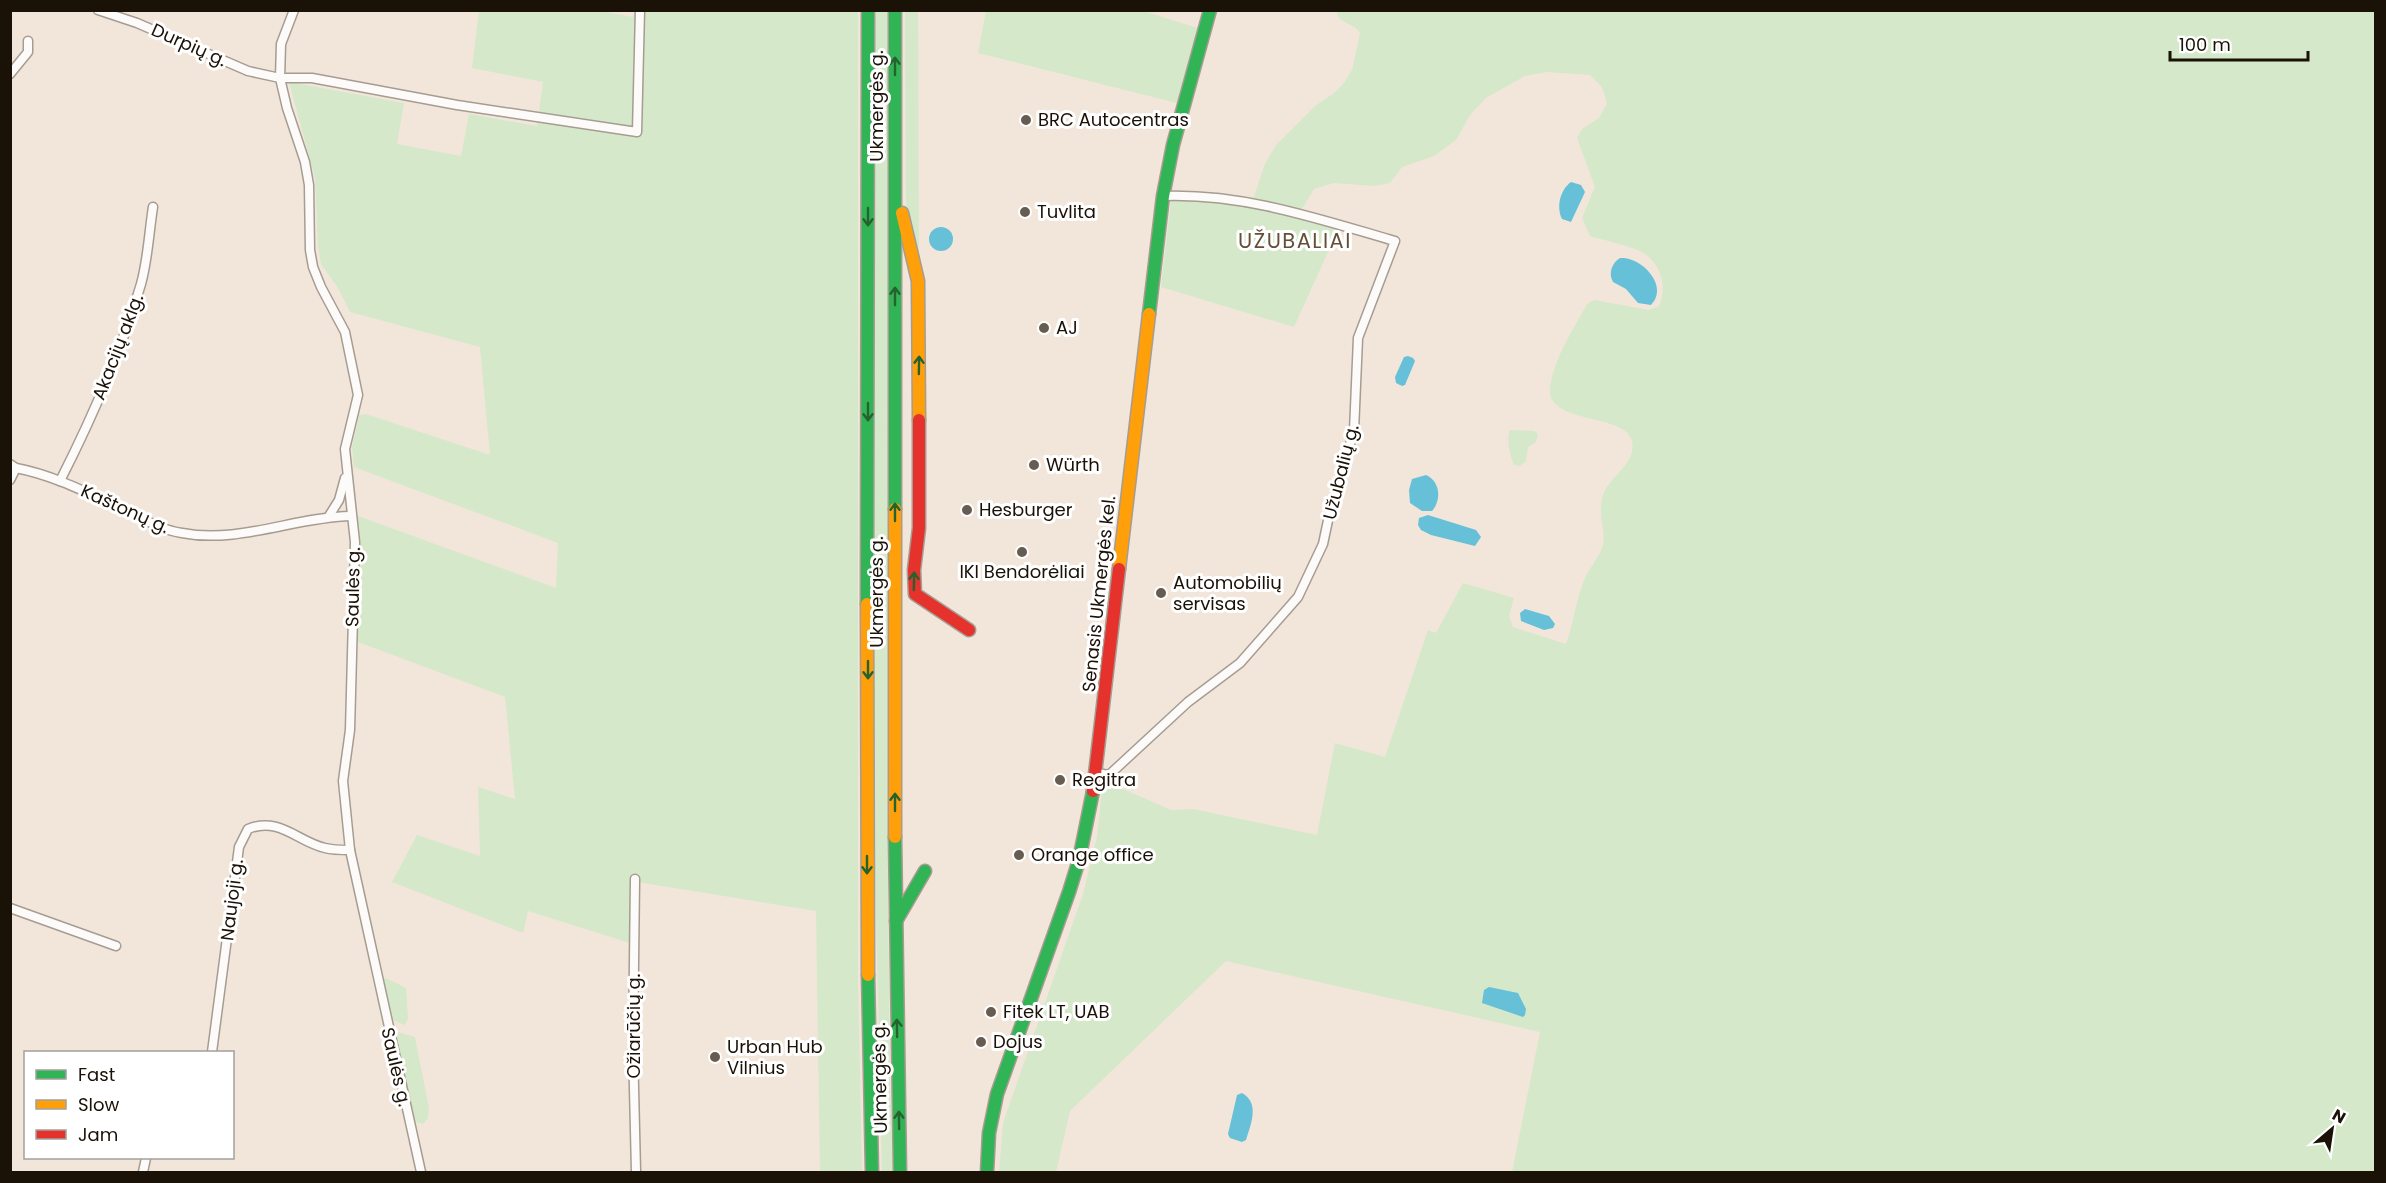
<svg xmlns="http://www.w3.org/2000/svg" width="2386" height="1183" viewBox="0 0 2386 1183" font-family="Poppins,sans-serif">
<rect width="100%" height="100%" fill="#f2e6da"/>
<g fill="#d5e8ca">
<polygon points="596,10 633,17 634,10 858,11 858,977 862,1172 820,1172 816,911 631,881 630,943 528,911 523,933 392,882 417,835 480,856 478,787 515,799 505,697 358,642 358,516 556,588 558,543 354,467 352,447 359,415 366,414 490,455 480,347 350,312 338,288 321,264 318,246 315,178 289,82 404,103 397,144 461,156 469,114 537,126 543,82 472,68 479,11"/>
<polygon points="875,11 889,11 887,789 890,1081 893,1172 882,1172 873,789"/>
<polygon points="905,11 918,11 919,262 906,208"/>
<polygon points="986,11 1143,11 1198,28 1177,103 978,53"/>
<path d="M1337,11H2375V1172H1512L1540,1032L1226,961L1070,1111L1056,1172H999L1003,1123L1083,894L1097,837L1103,780L1171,810L1193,809L1317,835L1335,743L1385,757L1428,630L1436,633L1463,583L1514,598L1509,616L1513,627L1566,644C1574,622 1576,599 1585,578C1590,567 1600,556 1603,545C1606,531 1597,514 1603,495C1609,476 1637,464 1632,441C1626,413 1546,425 1550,388C1554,358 1573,330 1587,304L1594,300L1649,310L1659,306C1667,287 1662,267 1645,254C1636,247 1602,240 1590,236L1582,218L1595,187L1577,138L1582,129L1599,118L1607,103L1602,87L1590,75L1547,72L1525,76L1486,98L1470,115L1456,140L1434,156L1402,167L1390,183L1374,186L1334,183L1314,189L1297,217L1338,230L1294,327L1161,287L1172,191L1254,197L1264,166L1276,145L1315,106L1334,93L1344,83L1352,70L1360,33C1354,22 1338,24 1337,11Z"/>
<path d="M1510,430L1534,431L1538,434L1536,442L1528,447L1526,461L1520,466L1514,465C1510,456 1506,439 1510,430Z"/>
<polygon points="386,978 406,988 408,1018 405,1025 393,1020 383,979"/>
<polygon points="398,1032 415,1037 416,1043 429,1108 428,1118 423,1124 415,1122 396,1036"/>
</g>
<g fill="#66c0d8">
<path d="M1571,182L1581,185L1585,192L1571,222L1562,219C1556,207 1560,190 1571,182Z"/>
<circle cx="941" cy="239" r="12"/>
<path d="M1620,258C1641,256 1670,286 1651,305L1638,303L1626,289L1613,282C1608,273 1612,263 1620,258Z"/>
<polygon points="1408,356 1413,358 1415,361 1405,385 1402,386 1396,383 1395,377 1404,357"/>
<path d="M1426,475C1440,481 1442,500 1432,511H1422L1410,503L1409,490L1412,479Z"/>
<polygon points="1428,515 1476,530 1481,537 1475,546 1431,535 1421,530 1418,525 1419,518"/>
<polygon points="1525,609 1549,616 1555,624 1553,628 1544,630 1521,621 1520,613"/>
<polygon points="1489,987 1518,993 1526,1009 1525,1015 1523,1017 1482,1003 1484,990"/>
<path d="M1242,1093C1260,1103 1251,1124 1246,1140L1242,1142L1230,1138L1228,1134L1237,1095Z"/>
</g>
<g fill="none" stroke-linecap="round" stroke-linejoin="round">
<g stroke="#a69c92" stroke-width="11">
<g id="street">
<polyline points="98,10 137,23 248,71 280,78 312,78 457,105 637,132 640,10"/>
<polyline points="294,10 281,44 280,78 287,108 305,162 309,185 310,250 313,267 321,287 345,332 358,395 345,449 355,542 350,730 343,781 350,850 421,1172"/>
<polyline points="10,74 28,52 28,41"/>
<path d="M10,464L16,468C53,475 88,493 123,509C142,518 161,530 182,533C238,544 295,517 351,516"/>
<polyline points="10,480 16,468"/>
<path d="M60,481C92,418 121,352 141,284C148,259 149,232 153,207"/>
<polyline points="329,516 339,500 345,478"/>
<path d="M1097,773L1109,775L1188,702L1240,663L1298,597L1323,544L1330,511L1354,431L1358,338L1395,241C1319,219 1243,193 1163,196"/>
<polyline points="635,879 633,1046 636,1172"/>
<polyline points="10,908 116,946"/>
<path d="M212,1052L239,847L248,829C279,816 298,842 325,848C333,850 342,850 350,850"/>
<polyline points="143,1172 146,1158"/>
</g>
</g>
<g stroke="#a69c92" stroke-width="15">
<g id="fast">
<polyline points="895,10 895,509"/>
<polyline points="1149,314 1163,196 1173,145 1210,10"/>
<polyline points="867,604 868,10"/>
<polyline points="895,837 900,1172"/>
<polyline points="896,921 925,871"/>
<polyline points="868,975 872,1172"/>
<polyline points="987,1172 989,1133 997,1094 1069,892 1079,860 1093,791"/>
</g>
</g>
<g stroke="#a69c92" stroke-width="15">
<g id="slow">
<polyline points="902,213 918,281 919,420"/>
<polyline points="895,509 895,837"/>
<polyline points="1119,569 1149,314"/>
<polyline points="867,604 868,975"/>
</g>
</g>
<g stroke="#a69c92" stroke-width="15">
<g id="jam">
<polyline points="919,420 919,528 914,570 915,594 969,630"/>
<polyline points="1093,791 1119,569"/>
</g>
</g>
<use href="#street" stroke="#fdfbf9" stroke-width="8"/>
<use href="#fast" stroke="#30b455" stroke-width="12"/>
<use href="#slow" stroke="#ff9f0a" stroke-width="12"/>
<use href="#jam" stroke="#e5322d" stroke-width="12"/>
</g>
<defs><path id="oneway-shaft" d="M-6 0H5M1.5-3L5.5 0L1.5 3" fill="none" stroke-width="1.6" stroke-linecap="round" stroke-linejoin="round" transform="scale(1.5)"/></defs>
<g stroke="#25622e">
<use href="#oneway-shaft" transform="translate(895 66) rotate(-90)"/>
<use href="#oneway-shaft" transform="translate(868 217) rotate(90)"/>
<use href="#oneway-shaft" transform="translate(895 296) rotate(-90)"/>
<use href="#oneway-shaft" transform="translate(919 365) rotate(-89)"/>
<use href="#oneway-shaft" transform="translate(868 412) rotate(90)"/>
<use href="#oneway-shaft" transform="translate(895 512) rotate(-90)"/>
<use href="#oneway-shaft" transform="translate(914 581) rotate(-89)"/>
<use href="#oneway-shaft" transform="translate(868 670) rotate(90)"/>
<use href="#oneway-shaft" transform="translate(895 802) rotate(-90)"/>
<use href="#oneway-shaft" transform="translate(867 865) rotate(90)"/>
<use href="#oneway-shaft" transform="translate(897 1028) rotate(-91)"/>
<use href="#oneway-shaft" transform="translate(899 1120) rotate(-91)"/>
</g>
<g fill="#665c51" stroke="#fff" stroke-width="2">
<circle cx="1026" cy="120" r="6"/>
<circle cx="1025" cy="212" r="6"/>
<circle cx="1044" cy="328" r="6"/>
<circle cx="1034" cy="465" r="6"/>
<circle cx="967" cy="510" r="6"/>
<circle cx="1022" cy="552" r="6"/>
<circle cx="1161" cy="593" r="6"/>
<circle cx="1060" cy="780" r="6"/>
<circle cx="1019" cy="855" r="6"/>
<circle cx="991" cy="1012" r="6"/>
<circle cx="981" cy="1042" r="6"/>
<circle cx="715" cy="1057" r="6"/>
</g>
<g text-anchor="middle" stroke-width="6" stroke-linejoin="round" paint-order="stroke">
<g font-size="18" fill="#1a1107" stroke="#fff">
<text transform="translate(189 45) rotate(24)" y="6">Durpių g.</text>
<text transform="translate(877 106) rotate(-90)" y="6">Ukmergės g.</text>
<text transform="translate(118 347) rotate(-69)" y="6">Akacijų aklg.</text>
<text transform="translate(1341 472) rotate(-76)" y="6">Užubalių g.</text>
<text transform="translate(125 509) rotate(24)" y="6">Kaštonų g.</text>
<text transform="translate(353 587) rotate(-89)" y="6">Saulės g.</text>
<text transform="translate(877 592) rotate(-90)" y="6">Ukmergės g.</text>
<text transform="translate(1099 594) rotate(-84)" y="6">Senasis Ukmergės kel.</text>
<text transform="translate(232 900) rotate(-83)" y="6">Naujoji g.</text>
<text transform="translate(634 1026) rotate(-90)" y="6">Ožiarūčių g.</text>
<text transform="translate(396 1067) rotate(77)" y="6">Saulės g.</text>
<text transform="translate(880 1078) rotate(-91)" y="6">Ukmergės g.</text>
</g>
<g font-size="18" fill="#1a1107" stroke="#fff" text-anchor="start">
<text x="1038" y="126">BRC Autocentras</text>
<text x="1037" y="218">Tuvlita</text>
<text x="1056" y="334">AJ</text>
<text x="1046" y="471">Würth</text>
<text x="979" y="516">Hesburger</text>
<text x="1022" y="578" text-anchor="middle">IKI Bendorėliai</text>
<text x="1173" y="589">Automobilių<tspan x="1173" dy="21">servisas</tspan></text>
<text x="1072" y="786">Regitra</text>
<text x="1031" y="861">Orange office</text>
<text x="1003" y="1018">Fitek LT, UAB</text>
<text x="993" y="1048">Dojus</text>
<text x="727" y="1053">Urban Hub<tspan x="727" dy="21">Vilnius</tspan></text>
</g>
<g font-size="21" letter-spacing="1.5" fill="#654f36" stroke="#fff">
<text x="1295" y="248">UŽUBALIAI</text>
</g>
</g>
<rect width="2386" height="1183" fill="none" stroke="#1a1107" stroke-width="24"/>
<rect x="24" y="1051" width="210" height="108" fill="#ffffff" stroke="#a3a09c" stroke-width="1.5"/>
<rect x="36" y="1070" width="30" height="9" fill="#30b455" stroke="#a3a09c" stroke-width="1.5"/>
<text x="78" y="1081" font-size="18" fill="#1a1107">Fast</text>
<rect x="36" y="1100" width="30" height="9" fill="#ff9f0a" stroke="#a3a09c" stroke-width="1.5"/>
<text x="78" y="1111" font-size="18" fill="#1a1107">Slow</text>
<rect x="36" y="1130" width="30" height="9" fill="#e5322d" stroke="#a3a09c" stroke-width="1.5"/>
<text x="78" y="1141" font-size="18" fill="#1a1107">Jam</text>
<g transform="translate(2332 1129) rotate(29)" stroke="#ffffff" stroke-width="4.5" paint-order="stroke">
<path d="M0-4.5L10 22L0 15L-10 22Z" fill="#1a1107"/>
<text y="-9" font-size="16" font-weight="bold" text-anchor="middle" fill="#1a1107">N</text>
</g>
<path d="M2170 51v9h138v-9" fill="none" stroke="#1a1107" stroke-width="3"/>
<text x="2179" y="51" font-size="18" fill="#1a1107" stroke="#ffffff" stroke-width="4.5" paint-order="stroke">100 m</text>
</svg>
